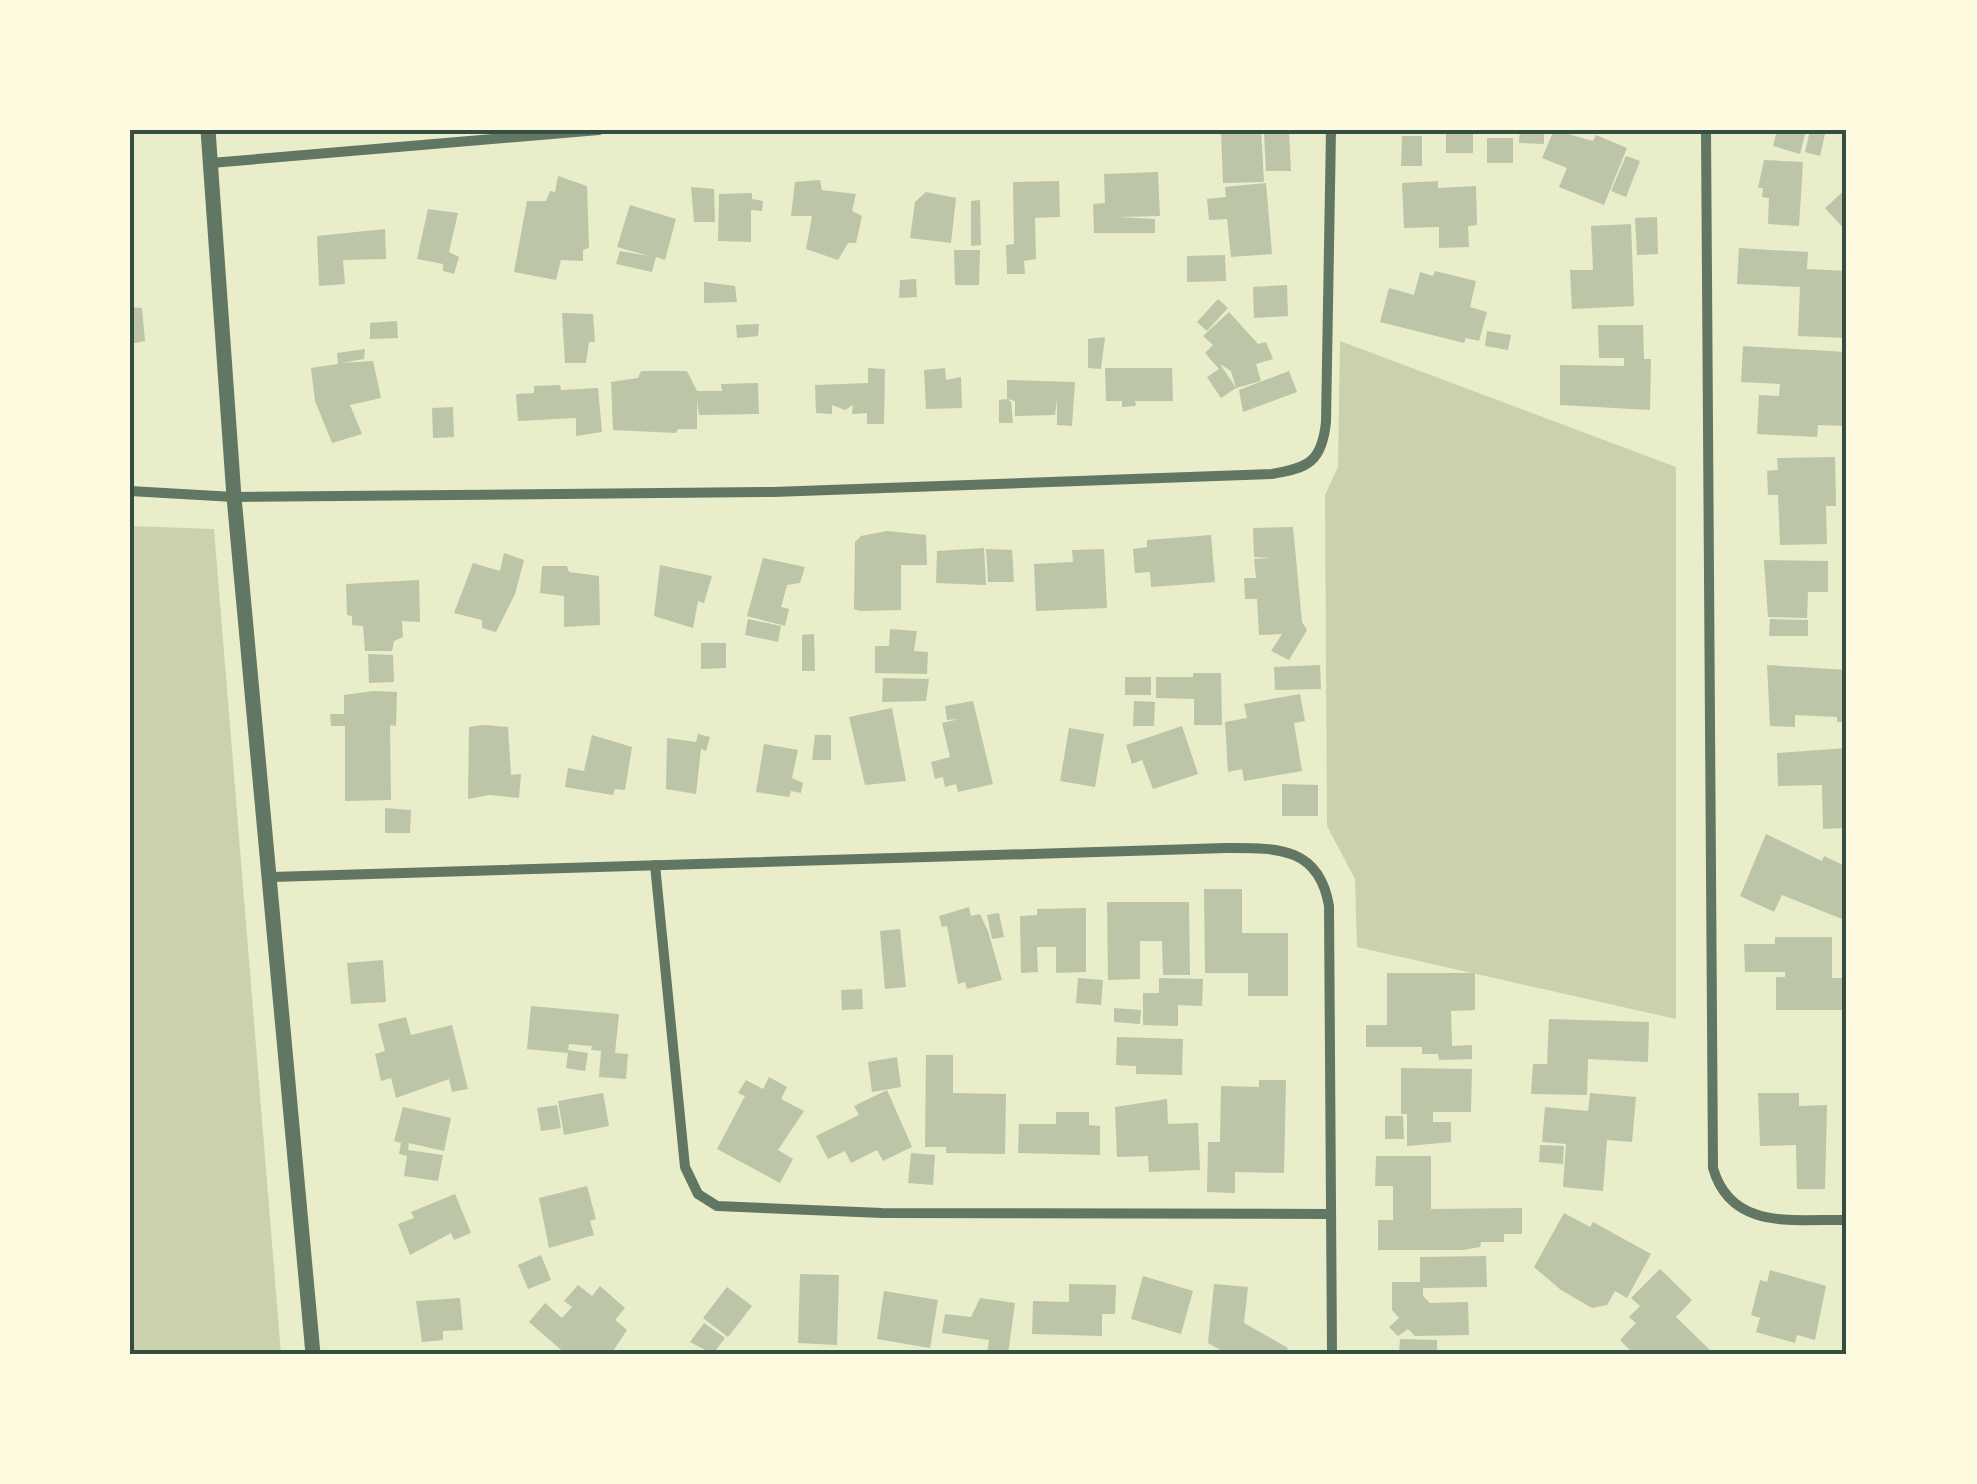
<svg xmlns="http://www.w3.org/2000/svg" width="1977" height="1484" viewBox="0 0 1977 1484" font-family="Lora,serif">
<rect width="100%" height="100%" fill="#e9edc9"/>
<g fill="#cad2ad">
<polygon points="1340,341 1676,467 1676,1019 1357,947 1355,879 1327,826 1325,495 1338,467"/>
<polygon points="130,526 214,529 281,1354 130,1354"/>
</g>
<g fill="#bcc5a7">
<polygon points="1221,130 1261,130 1264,182 1223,183"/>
<rect x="1446" y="130" width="27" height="23"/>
<polygon points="1520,130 1544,130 1544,144 1519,143"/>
<polygon points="1554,130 1593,141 1596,135 1627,148 1604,205 1559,187 1567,168 1542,158"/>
<polygon points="1777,130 1806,130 1800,154 1773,146"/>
<polygon points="1810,130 1825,134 1820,156 1805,152"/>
<polygon points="1289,133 1291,171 1266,171 1264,134"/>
<polygon points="1402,136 1422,136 1422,166 1401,166"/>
<rect x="1487" y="138" width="26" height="25"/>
<polygon points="1626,156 1640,161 1626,197 1611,191"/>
<polygon points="1764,160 1803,162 1799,226 1768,224 1769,198 1762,197 1763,188 1758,188"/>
<polygon points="1158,172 1160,216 1118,217 1155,219 1155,233 1094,233 1093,204 1105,203 1104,174"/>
<polygon points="558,176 587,186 589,248 583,250 583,261 561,260 556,280 514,272 527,201 546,201 550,191 555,192"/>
<polygon points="820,180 822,190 856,194 852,211 862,216 856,243 848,243 838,260 806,249 812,216 791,216 795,182"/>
<polygon points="1059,181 1060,217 1035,218 1036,259 1024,261 1025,274 1007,274 1006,245 1014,244 1013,182"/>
<polygon points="1438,181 1438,188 1476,186 1477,225 1468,226 1469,247 1439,248 1439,227 1404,228 1402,183"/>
<polygon points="1266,183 1272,254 1231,257 1227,219 1209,220 1207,199 1226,197 1225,187"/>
<polygon points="691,187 714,189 715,222 694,222"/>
<polygon points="1847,188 1847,232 1825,208"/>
<polygon points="926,192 956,198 951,243 910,238 915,202"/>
<polygon points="752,193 752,199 763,201 762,211 751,210 751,242 718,241 719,194"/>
<polygon points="980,200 981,245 971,246 971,201"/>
<polygon points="630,205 676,219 665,260 656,257 652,272 616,264 620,251 649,256 617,247"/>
<polygon points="428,209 458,213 449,252 459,257 454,274 443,271 443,264 417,259"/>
<polygon points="1657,217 1658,254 1637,255 1635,218"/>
<polygon points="1631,224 1634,306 1572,309 1570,270 1593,270 1591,226"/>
<polygon points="385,229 386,259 343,260 345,284 319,286 317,236"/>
<polygon points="1739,248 1808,252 1807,269 1847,271 1847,338 1798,336 1800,287 1737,284"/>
<polygon points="954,250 980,250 979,285 955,285"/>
<polygon points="1225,255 1226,281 1187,282 1187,256"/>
<polygon points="1435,271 1476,281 1470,307 1487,312 1479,341 1466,338 1464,343 1380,322 1389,288 1414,295 1420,272 1433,276"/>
<polygon points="916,279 917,297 899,298 900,280"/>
<polygon points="704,282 735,286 737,302 704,303"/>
<polygon points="1287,285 1288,316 1254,318 1253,287"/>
<polygon points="1218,299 1228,308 1207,331 1197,322"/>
<polygon points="130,307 142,308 145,341 130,344"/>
<polygon points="1229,312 1258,344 1266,342 1273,359 1256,364 1261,381 1236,388 1231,371 1220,364 1236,388 1221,398 1207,377 1219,369 1205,353 1213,345 1203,336"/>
<polygon points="562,313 593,314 595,342 589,342 586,363 565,363"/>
<polygon points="397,321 398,338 370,339 370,323"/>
<polygon points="759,324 758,336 737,338 736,325"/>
<polygon points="1598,325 1643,325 1644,359 1651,359 1650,410 1560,405 1560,365 1624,366 1624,358 1599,358"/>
<polygon points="1487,331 1511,335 1508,350 1485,346"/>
<polygon points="1105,337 1101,369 1088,368 1088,339"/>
<polygon points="1743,346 1847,352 1847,426 1818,425 1817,437 1757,434 1759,395 1779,396 1780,384 1741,382"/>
<polygon points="365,349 364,359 341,363 373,361 381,398 350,405 362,434 332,443 315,401 311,368 338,364 337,353"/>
<polygon points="868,368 885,369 884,424 867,424 867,413 852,414 853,405 845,410 832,405 832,414 816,413 815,385 868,383"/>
<polygon points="945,368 946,380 961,377 962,408 926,409 924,370"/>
<polygon points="1105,368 1172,368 1173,401 1135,401 1136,406 1122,407 1122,401 1106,401"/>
<polygon points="641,371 687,371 697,391 722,391 721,384 758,383 759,414 699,415 697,400 697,429 678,429 676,433 613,430 611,382 638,378"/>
<polygon points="1289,371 1297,392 1243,412 1239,390"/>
<polygon points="1007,380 1075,382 1072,426 1057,425 1057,400 1055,415 1015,416 1015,401 1007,399 1011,402 1013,423 999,423 999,400 1007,399"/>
<polygon points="560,385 561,390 598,388 602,432 576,436 576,418 518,421 516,394 534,393 534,386"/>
<polygon points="453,407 454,437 433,438 432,408"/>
<polygon points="1835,457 1836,506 1826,506 1827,544 1780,545 1778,495 1768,495 1767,471 1778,470 1777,458"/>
<polygon points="1293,527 1302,622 1307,630 1289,660 1271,651 1282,634 1259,635 1257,599 1245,599 1244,578 1256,578 1254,559 1272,558 1254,557 1253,528"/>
<polygon points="887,531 926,535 927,565 901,565 901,610 860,611 854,609 855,542 861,536"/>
<polygon points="1211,535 1215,582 1151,587 1150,572 1135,573 1133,549 1147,547 1147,540"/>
<polygon points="984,548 986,585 936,583 937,551"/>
<polygon points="986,549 1012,550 1014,582 988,582"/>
<polygon points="1104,549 1107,608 1036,611 1034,564 1073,562 1072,550"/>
<polygon points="504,553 524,560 515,594 496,632 482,628 482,620 454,613 473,563 500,571"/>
<polygon points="763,558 805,567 800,583 787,585 781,607 789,609 785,626 747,616"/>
<polygon points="1764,560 1828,561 1828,592 1808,592 1807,618 1768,617"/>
<polygon points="660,565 712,576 704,603 698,601 693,628 654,616"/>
<polygon points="542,566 567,566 569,572 599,576 600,625 564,627 564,596 540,593"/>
<polygon points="419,580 420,622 402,621 403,637 394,641 392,651 365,651 363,626 352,625 352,616 347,615 346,584"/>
<polygon points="748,619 781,626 778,642 745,635"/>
<polygon points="1770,619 1808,620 1808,636 1769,636"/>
<polygon points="890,629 917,631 914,651 928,652 927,674 875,673 875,646 889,646"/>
<polygon points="814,634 815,671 802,671 802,635"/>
<polygon points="701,643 726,643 726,668 701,669"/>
<polygon points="368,654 393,655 394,682 369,683"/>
<polygon points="1320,665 1321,689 1275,690 1274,667"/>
<polygon points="1767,665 1847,670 1847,722 1837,722 1837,717 1795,715 1795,727 1770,726"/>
<polygon points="1193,673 1221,673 1222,725 1194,725 1194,699 1156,698 1156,677 1193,677"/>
<rect x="1125" y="677" width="26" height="18"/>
<polygon points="883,678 929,679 926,701 882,702"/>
<polygon points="374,691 397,692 396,726 390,725 391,800 345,801 345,726 331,726 330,714 344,714 344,695"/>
<polygon points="1300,694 1305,721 1294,723 1302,771 1244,781 1242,769 1228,772 1225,722 1247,718 1244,704"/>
<polygon points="973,701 993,784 958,792 956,784 945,787 943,777 935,779 931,762 950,757 942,723 959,719 947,720 945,706"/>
<polygon points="1134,701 1155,702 1154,726 1133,726"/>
<polygon points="892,708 906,781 865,785 849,717"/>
<polygon points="483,725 508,727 511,775 521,774 519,798 489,795 468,799 469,727"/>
<polygon points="1182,726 1198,774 1153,789 1142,760 1132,764 1126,745"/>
<polygon points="1069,728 1104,734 1095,787 1060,781"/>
<polygon points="698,734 710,737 706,751 701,749 696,794 666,789 667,738 696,742"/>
<polygon points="592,735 632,747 625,790 615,789 613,795 565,787 568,768 584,771"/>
<polygon points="815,735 831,735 831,760 812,760"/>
<polygon points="764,744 798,750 792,778 803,783 801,793 791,791 789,797 756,792"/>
<polygon points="1847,748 1847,828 1823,829 1822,785 1778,786 1777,753"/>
<polygon points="1282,784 1318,785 1318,816 1282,816"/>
<polygon points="385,808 411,810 410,833 385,833"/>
<polygon points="1766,834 1822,861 1824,856 1847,867 1847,921 1782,895 1774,912 1740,896"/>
<polygon points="1204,889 1242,889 1242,933 1288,933 1288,996 1248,996 1248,973 1205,973"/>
<polygon points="1107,902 1189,902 1190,975 1163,975 1162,941 1140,941 1140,979 1108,980"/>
<polygon points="969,907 971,916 980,914 988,931 1002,980 967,989 965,982 958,984 947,926 942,927 939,916"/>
<polygon points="1086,908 1086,972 1056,973 1056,947 1037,947 1038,972 1021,973 1020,916 1037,915 1037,909"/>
<polygon points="999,913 1004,937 992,939 987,915"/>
<polygon points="900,929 906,987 885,989 880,931"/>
<polygon points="1775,937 1832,937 1832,978 1846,978 1846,1010 1776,1010 1776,977 1785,977 1785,972 1745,972 1744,944 1775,944"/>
<polygon points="383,960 386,1002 351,1004 347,963"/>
<polygon points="1387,973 1475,973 1475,1010 1451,1011 1452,1046 1472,1045 1472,1059 1439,1060 1438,1054 1422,1054 1422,1047 1366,1047 1366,1025 1387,1025"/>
<polygon points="1078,978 1103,980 1101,1005 1076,1003"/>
<polygon points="1159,978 1203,979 1202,1006 1178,1005 1178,1026 1143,1025 1143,993 1159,993"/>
<polygon points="862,989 863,1009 842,1010 841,990"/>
<polygon points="531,1006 619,1014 615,1053 628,1054 626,1079 599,1077 601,1051 591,1050 592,1046 569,1044 568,1050 588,1053 585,1071 566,1068 568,1053 527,1049"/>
<polygon points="1114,1008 1141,1010 1140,1024 1114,1022"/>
<polygon points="406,1017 411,1035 452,1025 468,1089 452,1092 449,1079 396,1098 391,1078 381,1081 375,1054 385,1051 378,1024"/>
<polygon points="1549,1019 1649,1022 1648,1062 1588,1059 1587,1095 1531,1094 1533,1064 1547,1064"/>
<polygon points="1117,1037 1183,1039 1182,1075 1136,1074 1136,1066 1116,1065"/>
<polygon points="926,1055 953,1055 953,1093 1006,1094 1005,1154 946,1153 946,1147 925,1147"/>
<polygon points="897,1057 901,1087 872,1092 868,1062"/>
<polygon points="1401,1068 1472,1069 1471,1112 1433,1112 1433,1122 1451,1122 1451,1142 1407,1146 1407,1114 1401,1114"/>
<polygon points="769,1077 787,1087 781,1099 804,1111 778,1150 793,1159 780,1183 717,1149 745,1096 738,1093 746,1080 763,1089"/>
<polygon points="1259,1080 1286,1080 1284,1173 1235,1172 1235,1193 1207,1192 1208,1142 1220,1142 1221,1086 1259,1087"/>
<polygon points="887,1090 912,1147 883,1161 877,1150 851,1163 845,1151 828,1159 816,1136 859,1115 854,1106"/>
<polygon points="603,1093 609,1126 564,1135 558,1101"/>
<polygon points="1590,1093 1636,1097 1632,1142 1607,1140 1603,1191 1563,1187 1566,1144 1542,1142 1545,1107 1588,1111"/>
<polygon points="1758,1093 1799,1093 1799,1106 1827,1105 1825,1189 1797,1189 1796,1145 1760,1146"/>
<polygon points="1167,1099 1168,1124 1198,1123 1200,1170 1149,1172 1148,1156 1117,1157 1115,1107"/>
<polygon points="557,1105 561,1128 541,1131 537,1108"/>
<polygon points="403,1107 451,1118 444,1151 409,1143 408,1150 443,1155 438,1181 404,1176 407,1156 399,1154 401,1143 394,1141"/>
<polygon points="1056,1112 1089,1112 1089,1125 1100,1126 1100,1155 1018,1153 1019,1124 1056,1124"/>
<polygon points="1385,1116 1403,1116 1404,1139 1385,1139"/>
<polygon points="1540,1145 1564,1146 1563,1164 1539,1162"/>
<polygon points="911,1153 935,1155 933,1185 908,1183"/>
<polygon points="1376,1156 1431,1156 1431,1209 1522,1208 1522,1234 1504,1234 1504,1242 1481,1242 1480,1247 1463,1250 1378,1250 1378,1220 1393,1220 1393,1186 1375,1186"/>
<polygon points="587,1186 596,1219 590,1221 594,1235 549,1248 539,1198"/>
<polygon points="455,1194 471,1233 454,1240 451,1233 410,1255 398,1224 414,1218 411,1212"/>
<polygon points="1564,1213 1590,1227 1593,1222 1651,1254 1627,1298 1615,1291 1607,1305 1592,1308 1561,1290 1534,1267"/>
<polygon points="541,1255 551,1280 528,1289 518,1265"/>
<polygon points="1486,1256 1487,1287 1423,1288 1423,1296 1430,1303 1468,1302 1469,1335 1415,1336 1408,1329 1398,1336 1389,1327 1399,1318 1392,1310 1392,1282 1420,1282 1420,1257"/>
<polygon points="1660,1269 1692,1300 1676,1317 1714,1354 1634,1354 1620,1340 1636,1323 1629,1317 1640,1306 1631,1298"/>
<polygon points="1770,1270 1826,1286 1815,1340 1797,1335 1795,1343 1756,1332 1760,1318 1751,1315 1760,1280 1767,1282"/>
<polygon points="800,1274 839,1275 837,1345 798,1343"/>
<polygon points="1143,1276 1193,1291 1181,1334 1131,1319"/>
<polygon points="1069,1284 1116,1285 1115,1314 1102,1314 1102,1336 1032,1334 1033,1301 1069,1302"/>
<polygon points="1214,1284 1248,1287 1244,1323 1288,1348 1285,1354 1227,1354 1208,1343"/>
<polygon points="578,1285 592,1296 600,1286 625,1308 615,1320 627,1330 611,1354 566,1354 529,1322 545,1303 562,1318 572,1307 564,1301"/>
<polygon points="727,1287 752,1306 728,1337 703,1318"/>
<polygon points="884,1291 938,1300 930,1348 877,1339"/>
<polygon points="460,1298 463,1330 443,1331 443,1340 422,1342 416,1301"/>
<polygon points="980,1298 1015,1303 1008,1354 987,1354 989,1340 942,1333 945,1314 971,1317"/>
<polygon points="704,1323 725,1338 713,1354 690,1342"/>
<polygon points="1400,1339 1437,1340 1437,1353 1399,1352"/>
</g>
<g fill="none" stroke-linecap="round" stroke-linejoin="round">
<g stroke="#617663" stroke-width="10">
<path d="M1706,130L1713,1168C1731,1231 1794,1219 1847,1220"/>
<polyline points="211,163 599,130"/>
<path d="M130,491L234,497L773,492L1272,474C1309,468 1322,461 1326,422L1331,130"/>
<polyline points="655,865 685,1167 698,1194 717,1206 882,1213 1329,1214"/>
<path d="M272,877L1226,848C1276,848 1319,846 1329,906L1332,1354"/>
</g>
<polyline stroke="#617663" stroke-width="15" points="208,130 234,497 313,1354"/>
</g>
<rect width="1977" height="1484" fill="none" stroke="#fefae0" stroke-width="265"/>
<rect x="132" y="132" width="1712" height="1220" fill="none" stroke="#344e41" stroke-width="4"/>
</svg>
